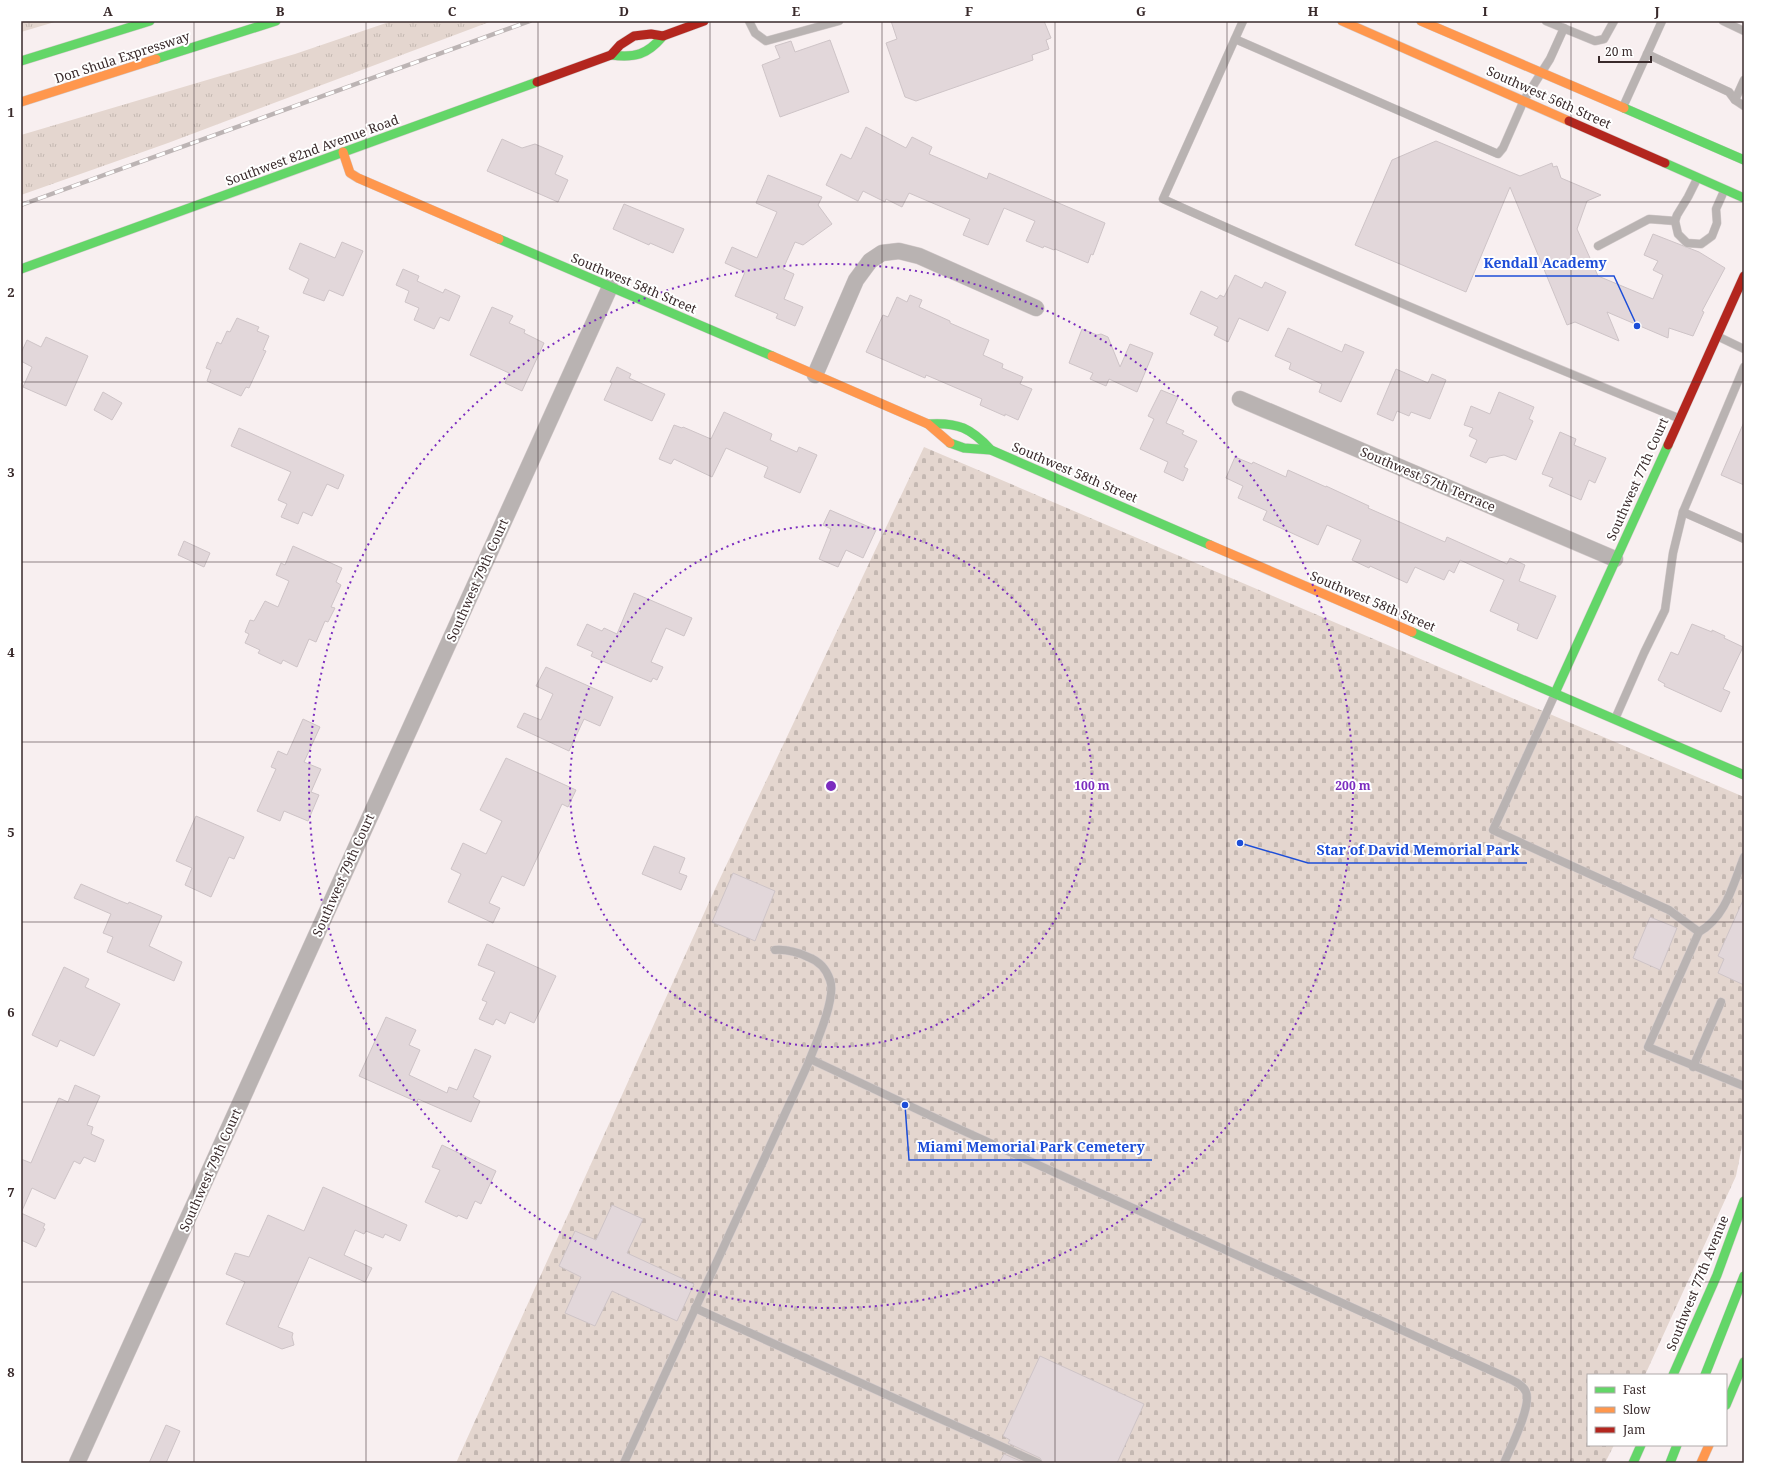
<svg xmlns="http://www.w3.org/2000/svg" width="1765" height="1484" viewBox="0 0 1765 1484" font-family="'Noto Serif',serif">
<defs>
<pattern id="grass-tufts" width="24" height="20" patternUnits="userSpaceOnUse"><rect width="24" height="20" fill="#e4d6cf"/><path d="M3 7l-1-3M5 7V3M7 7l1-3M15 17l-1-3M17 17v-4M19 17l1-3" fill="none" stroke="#c4b8b2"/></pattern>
<pattern id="cemetery-stones" width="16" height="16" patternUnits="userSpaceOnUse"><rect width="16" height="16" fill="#e4d6cf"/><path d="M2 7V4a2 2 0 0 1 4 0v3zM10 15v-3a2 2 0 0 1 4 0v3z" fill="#c4b8b2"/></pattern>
</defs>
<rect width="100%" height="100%" fill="#f8eff0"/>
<g fill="url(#grass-tufts)">
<polygon points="21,21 58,21 21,32"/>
<polygon points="392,21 492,21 168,143 21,195 21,135 295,54"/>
</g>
<polygon fill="url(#cemetery-stones)" points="924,447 1744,797 1744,1136 1736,1176 1645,1375 1588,1375 1588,1445 1614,1445 1605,1463 456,1463 715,889"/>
<g fill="#e2d7da" stroke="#cec4c7">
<polygon points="891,21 1044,21 1051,38 1046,40 1049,49 1032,55 1033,60 916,101 905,97 886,43 897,39"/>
<polygon points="830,40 849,92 780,117 762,65 780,58 775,46 791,41 795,52"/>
<polygon points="866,127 906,148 912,137 932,147 929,154 987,179 989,173 1105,223 1093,255 1091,254 1088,263 1055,249 1054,250 1044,246 1043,248 1026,241 1035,221 1004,208 988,245 963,235 970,219 909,193 902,207 886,199 885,202 863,191 858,201 826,185 841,154 851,159"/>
<polygon points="502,139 522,148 535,144 563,156 555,174 568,180 558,202 487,171"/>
<polygon points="1436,141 1520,176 1552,163 1553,167 1557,166 1561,178 1601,195 1587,201 1577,229 1598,276 1653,299 1663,275 1653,270 1658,261 1644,255 1653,234 1699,252 1725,268 1702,311 1704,312 1693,336 1669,328 1668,338 1607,312 1619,341 1575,322 1567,325 1510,187 1466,292 1355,245 1392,160"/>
<polygon points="768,175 822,197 818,205 832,224 803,245 795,242 783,269 794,274 784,299 803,307 795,326 776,318 778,314 735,296 745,272 725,263 732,247 757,258 777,212 756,203"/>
<polygon points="624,204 684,229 673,253 650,243 649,245 613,229"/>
<polygon points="342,242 363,251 343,296 329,290 324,301 303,293 309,279 289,269 300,243 335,258"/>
<polygon points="403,269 419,276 417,281 443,293 445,289 460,296 449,321 440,317 434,329 414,320 419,308 405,302 409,291 396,285"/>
<polygon points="1235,275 1262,288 1265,282 1286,292 1268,331 1239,318 1228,342 1214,335 1218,327 1190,314 1201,291 1217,299 1220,295 1224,297"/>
<polygon points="910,295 922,300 919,307 950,321 950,323 989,340 983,355 1003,364 1002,368 1023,377 1020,384 1032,389 1018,420 1005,414 1005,416 980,405 982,399 926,375 925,378 866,352 883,315 888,317 897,297 907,302"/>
<polygon points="492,307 513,316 509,323 525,330 524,333 544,343 522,391 505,383 509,373 470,355"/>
<polygon points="237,318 259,327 257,331 269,336 263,350 266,351 249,388 246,387 241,396 207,381 211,370 206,368 217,342 221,344 227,331 230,332"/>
<polygon points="1288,328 1342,352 1345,344 1364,352 1341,402 1319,392 1322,384 1289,369 1291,363 1275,356"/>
<polygon points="1082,329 1097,335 1101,334 1108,337 1120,367 1130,344 1153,353 1137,392 1109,379 1106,386 1090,379 1093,373 1069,363"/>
<polygon points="46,337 88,356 66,406 23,387 32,367 21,361 21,353 27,340 41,347"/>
<polygon points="617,367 631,374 629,378 665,394 652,421 604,400 612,383 610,382"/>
<polygon points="1396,369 1428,383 1432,374 1446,380 1430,419 1411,412 1409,416 1397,411 1393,421 1377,414"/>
<polygon points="1161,390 1178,397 1166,423 1184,431 1182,434 1197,441 1184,467 1188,469 1183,481 1164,472 1168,462 1140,449 1154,419 1148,416"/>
<polygon points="103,392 122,403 112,420 94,410"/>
<polygon points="1499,392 1534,407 1529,419 1533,421 1516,460 1504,455 1489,458 1486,463 1470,456 1477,440 1469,436 1473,428 1464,425 1471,406 1490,414"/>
<polygon points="724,412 772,434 770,440 797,452 799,447 817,455 800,493 764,477 768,467 726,448 712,477 674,459 671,464 659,459 674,425 682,428 683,427 711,439"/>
<polygon points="1744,422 1744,485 1721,475"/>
<polygon points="239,428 344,475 338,489 327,484 312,516 303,512 298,524 281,517 287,504 278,500 291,472 231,446"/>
<polygon points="1560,432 1576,439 1574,445 1606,458 1595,483 1589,480 1581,500 1549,486 1553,478 1542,474"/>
<polygon points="1235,457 1252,464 1253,462 1286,477 1288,470 1326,487 1326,486 1369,506 1368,508 1445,542 1447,537 1507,564 1510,558 1525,565 1519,581 1556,596 1537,639 1517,630 1519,624 1490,611 1504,580 1460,560 1454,573 1449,570 1444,580 1415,567 1407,583 1370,566 1369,568 1352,560 1361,540 1327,525 1318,545 1263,520 1267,511 1238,498 1243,486 1226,478"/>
<polygon points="830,510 876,530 863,558 846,550 838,567 819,559 831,529 823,525"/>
<polygon points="184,541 210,553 204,567 178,555"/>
<polygon points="293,546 342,568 336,582 341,585 331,607 335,608 328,622 325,621 316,642 309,639 297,667 283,660 281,664 258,653 260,650 245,643 249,634 245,632 250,620 254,621 265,601 278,607 289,581 276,575 281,563 285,565"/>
<polygon points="634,593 692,618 684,636 666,628 651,662 663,667 657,680 653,678 651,682 591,656 593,652 577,645 587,624 602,631 604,628 617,634"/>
<polygon points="1692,624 1712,632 1712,630 1725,636 1724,638 1743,647 1723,689 1730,692 1721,712 1664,686 1665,684 1658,680 1671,652 1678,655"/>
<polygon points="546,667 613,697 600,726 584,719 569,751 517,727 524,713 541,720 553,694 536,686"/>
<polygon points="303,719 320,727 304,762 321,769 311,792 319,795 308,821 284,811 280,821 257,811 276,769 271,767 278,751 287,755"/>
<polygon points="506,758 576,790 568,807 562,804 524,886 502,876 489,903 500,908 493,923 448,902 461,874 451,869 463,843 486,854 502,821 480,810"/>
<polygon points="196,816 244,837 234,859 229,857 211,897 185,885 192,868 176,861"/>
<polygon points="654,846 685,858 679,873 687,876 681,890 642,874"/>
<polygon points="733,873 775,891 755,941 712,922"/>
<polygon points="81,884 118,900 128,904 129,902 162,916 149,946 182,962 174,981 107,952 113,937 103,933 111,914 74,898"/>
<polygon points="1744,898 1744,985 1718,973 1724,959 1718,956"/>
<polygon points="1650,917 1677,928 1660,970 1633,958"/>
<polygon points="487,944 556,976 534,1023 510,1012 505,1024 496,1019 493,1025 479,1019 487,1002 482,1000 495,972 478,965"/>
<polygon points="64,967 89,979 85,987 120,1004 94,1056 60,1040 57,1047 32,1035"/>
<polygon points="386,1017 416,1030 409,1045 420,1050 409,1075 447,1093 449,1087 457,1090 475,1049 491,1056 473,1097 480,1101 471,1122 418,1099 417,1102 359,1076"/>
<polygon points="75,1085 100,1096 87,1125 93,1127 91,1134 104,1140 95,1162 84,1157 80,1164 74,1161 55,1199 32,1188 21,1213 21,1159 31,1163 59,1098 68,1102"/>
<polygon points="442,1145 496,1171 481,1204 475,1201 467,1219 458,1215 457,1217 425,1202 440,1170 432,1167"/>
<polygon points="323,1187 407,1225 400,1241 385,1234 383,1238 366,1231 364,1234 355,1230 344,1255 372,1268 365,1282 309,1257 278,1327 293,1333 292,1337 294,1345 282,1349 226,1324 245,1282 226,1274 235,1253 249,1257 268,1215 304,1231"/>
<polygon points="612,1205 643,1219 627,1253 694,1284 677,1321 612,1291 595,1326 565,1313 581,1277 559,1266 575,1231 596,1240"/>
<polygon points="21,1213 45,1224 43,1228 45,1229 36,1247 21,1240"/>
<polygon points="1040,1356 1144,1404 1117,1463 1043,1463 1040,1458 1008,1443 1010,1440 1003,1436"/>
<polygon points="166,1425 180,1431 166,1463 149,1463"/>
<polygon points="1004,1454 1025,1463 999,1463"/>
</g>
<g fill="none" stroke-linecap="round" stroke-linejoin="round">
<g stroke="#d5cccd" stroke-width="9">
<g id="lane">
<polyline points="749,21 755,33 766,41 839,21"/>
<path d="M1243,21L1163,199C1333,276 1505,347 1678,418"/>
<polyline points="1546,21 1595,41 1604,39 1614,21"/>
<polyline points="1723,21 1744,31"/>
<polyline points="1235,39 1498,154 1503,148 1524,100 1550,59 1564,28"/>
<polyline points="1647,54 1729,92 1735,100 1744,106"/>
<polyline points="1735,100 1744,80"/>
<polyline points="1623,107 1662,21"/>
<polyline points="1697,179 1688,197 1677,215 1675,221 1678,234 1687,243 1701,244 1712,236 1717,223 1716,209 1724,191"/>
<polyline points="1598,246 1649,219 1675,221"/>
<polyline points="1717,336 1744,349"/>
<polyline points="1683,512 1744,539"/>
<polyline points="1555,694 1493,830 1669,910 1699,932 1648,1047 1744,1086"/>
<polyline points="1615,719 1644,653 1665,610 1673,553 1683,512 1744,367"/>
<path d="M1699,932C1726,917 1733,884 1744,857"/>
<path d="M810,1059L946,1123L1503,1376C1510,1379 1523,1384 1526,1392C1532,1406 1510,1449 1504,1463"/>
<polyline points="1693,1067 1721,1002"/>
<polyline points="695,1308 1038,1463"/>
<path d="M624,1463L807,1066C814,1048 837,998 830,980C826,968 819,961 808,957C797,952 787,949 775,950"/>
</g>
</g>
<g stroke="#d5cccd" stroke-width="17">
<g id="street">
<polyline points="815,375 856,280 870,261 882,253 899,251 919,256 1036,308"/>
<polyline points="1240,399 1615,559"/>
<polyline points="77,1463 610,287"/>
</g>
</g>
<g stroke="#d5cccd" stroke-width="10">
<g id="fast">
<path d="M611,55C635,58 647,55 663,36"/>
<polyline points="156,59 276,21"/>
<polyline points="21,61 150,21"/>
<polyline points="1624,108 1744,160"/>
<polyline points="1665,163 1744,198"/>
<polyline points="499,239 772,356"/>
<polyline points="21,269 537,82"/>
<path d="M928,424C958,422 971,428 991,450"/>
<polyline points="950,443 964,448 991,450 1210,545"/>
<polyline points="1412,632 1744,775"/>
<polyline points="1555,693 1668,445"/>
<polyline points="1673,1375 1717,1275 1744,1201"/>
<polyline points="1705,1375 1744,1276"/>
<polyline points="1726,1405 1744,1362"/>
<polyline points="1633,1463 1641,1445"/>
<polyline points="1670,1463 1677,1445"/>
</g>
</g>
<g stroke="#d5cccd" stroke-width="10">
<g id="slow">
<polyline points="1342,21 1569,121"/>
<polyline points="1421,21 1624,108"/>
<polyline points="21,102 156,59"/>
<polyline points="343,152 350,173 358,178 499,239"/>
<polyline points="772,356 928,424 950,443"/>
<polyline points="1210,545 1412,632"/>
<polyline points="1701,1463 1709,1445"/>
</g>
</g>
<g stroke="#d5cccd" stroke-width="10">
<g id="jam">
<polyline points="537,82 611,55 620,45 634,36 651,34 663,36 704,21"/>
<polyline points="1569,121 1665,163"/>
<polyline points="1668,445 1744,276"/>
</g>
</g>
<use href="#lane" stroke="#b9b3b2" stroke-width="8"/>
<use href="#street" stroke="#b9b3b2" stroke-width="16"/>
<use href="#fast" stroke="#63d668" stroke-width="9"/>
<use href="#slow" stroke="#ff974d" stroke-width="9"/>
<use href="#jam" stroke="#b3261e" stroke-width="9"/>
<g stroke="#bcb4b4" stroke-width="4.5">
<polyline id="rail" points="21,205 530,21"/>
</g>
<use href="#rail" stroke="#fff" stroke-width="3" stroke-dasharray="9" stroke-linecap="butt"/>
</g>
<path fill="none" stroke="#392a2b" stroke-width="1" stroke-opacity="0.55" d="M194,21V1463M366,21V1463M538,21V1463M710,21V1463M882,21V1463M1055,21V1463M1227,21V1463M1399,21V1463M1571,21V1463M21,202H1744M21,382H1744M21,562H1744M21,742H1744M21,922H1744M21,1102H1744M21,1282H1744"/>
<g fill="none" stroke="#7b2cbf" stroke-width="2" stroke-dasharray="2 4">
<circle cx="831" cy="786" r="261"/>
<circle cx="831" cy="786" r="522"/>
</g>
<g text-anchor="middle" stroke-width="4" stroke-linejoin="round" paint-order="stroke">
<g font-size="13" fill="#392a2b" stroke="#fff">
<text transform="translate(122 57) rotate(-18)" y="5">Don Shula Expressway</text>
<text transform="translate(1549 97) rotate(24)" y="5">Southwest 56th Street</text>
<text transform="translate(312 150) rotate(-20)" y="5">Southwest 82nd Avenue Road</text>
<text transform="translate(634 283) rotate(23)" y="5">Southwest 58th Street</text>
<text transform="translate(1075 472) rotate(23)" y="5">Southwest 58th Street</text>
<text transform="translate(1428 479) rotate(23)" y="5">Southwest 57th Terrace</text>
<text transform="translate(1637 479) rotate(-66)" y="5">Southwest 77th Court</text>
<text transform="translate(477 580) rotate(-66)" y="5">Southwest 79th Court</text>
<text transform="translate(1373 601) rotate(23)" y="5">Southwest 58th Street</text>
<text transform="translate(343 875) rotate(-66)" y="5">Southwest 79th Court</text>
<text transform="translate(210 1170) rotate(-66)" y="5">Southwest 79th Court</text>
<text transform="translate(1697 1283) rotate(-68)" y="5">Southwest 77th Avenue</text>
</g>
</g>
<circle cx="831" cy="786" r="6" fill="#7b2cbf" stroke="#fff" stroke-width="2"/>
<g font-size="12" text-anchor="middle" font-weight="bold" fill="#7b2cbf" stroke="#fff" stroke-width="4" stroke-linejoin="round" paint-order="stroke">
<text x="1092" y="790">100 m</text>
<text x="1353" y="790">200 m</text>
</g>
<path fill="none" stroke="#1d4ed8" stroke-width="1.5" d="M1637 326L1614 276H1475M1240 843L1308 863H1527M905 1105L909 1160H1152"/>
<g fill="#1d4ed8" stroke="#fff" stroke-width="1.5">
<circle cx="1637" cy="326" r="4"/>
<circle cx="1240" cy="843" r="4"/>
<circle cx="905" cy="1105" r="4"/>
</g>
<g font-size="14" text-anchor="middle" font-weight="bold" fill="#1d4ed8" stroke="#fff" stroke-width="4" stroke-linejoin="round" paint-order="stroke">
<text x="1545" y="268">Kendall Academy</text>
<text x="1418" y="855">Star of David Memorial Park</text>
<text x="1031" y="1152">Miami Memorial Park Cemetery</text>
</g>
<rect width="1765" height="1484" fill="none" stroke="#ffffff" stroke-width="44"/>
<rect x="1587" y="1374" width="140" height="72" fill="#ffffff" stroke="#b0aaaa"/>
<rect x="1595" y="1387" width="20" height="6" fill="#63d668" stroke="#b0aaaa"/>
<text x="1623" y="1394" font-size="12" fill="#392a2b">Fast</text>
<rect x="1595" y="1407" width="20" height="6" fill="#ff974d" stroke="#b0aaaa"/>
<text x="1623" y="1414" font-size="12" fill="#392a2b">Slow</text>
<rect x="1595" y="1427" width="20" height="6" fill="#b3261e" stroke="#b0aaaa"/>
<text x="1623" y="1434" font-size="12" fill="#392a2b">Jam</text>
<path d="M1599 56v6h52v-6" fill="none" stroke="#392a2b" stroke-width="2"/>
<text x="1605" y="56" font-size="12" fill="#392a2b" stroke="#ffffff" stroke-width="3" paint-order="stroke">20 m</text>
<rect x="22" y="22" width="1721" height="1440" fill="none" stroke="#392a2b" stroke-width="1.5"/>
<g font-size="13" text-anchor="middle" font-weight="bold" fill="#392a2b">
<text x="108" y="16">A</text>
<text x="280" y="16">B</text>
<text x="452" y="16">C</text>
<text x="624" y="16">D</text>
<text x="796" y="16">E</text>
<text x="969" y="16">F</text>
<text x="1141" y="16">G</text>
<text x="1313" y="16">H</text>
<text x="1485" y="16">I</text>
<text x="1657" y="16">J</text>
<text x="11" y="117">1</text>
<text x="11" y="297">2</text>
<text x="11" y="477">3</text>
<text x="11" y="657">4</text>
<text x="11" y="837">5</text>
<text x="11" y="1017">6</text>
<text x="11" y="1197">7</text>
<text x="11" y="1377">8</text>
</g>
</svg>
